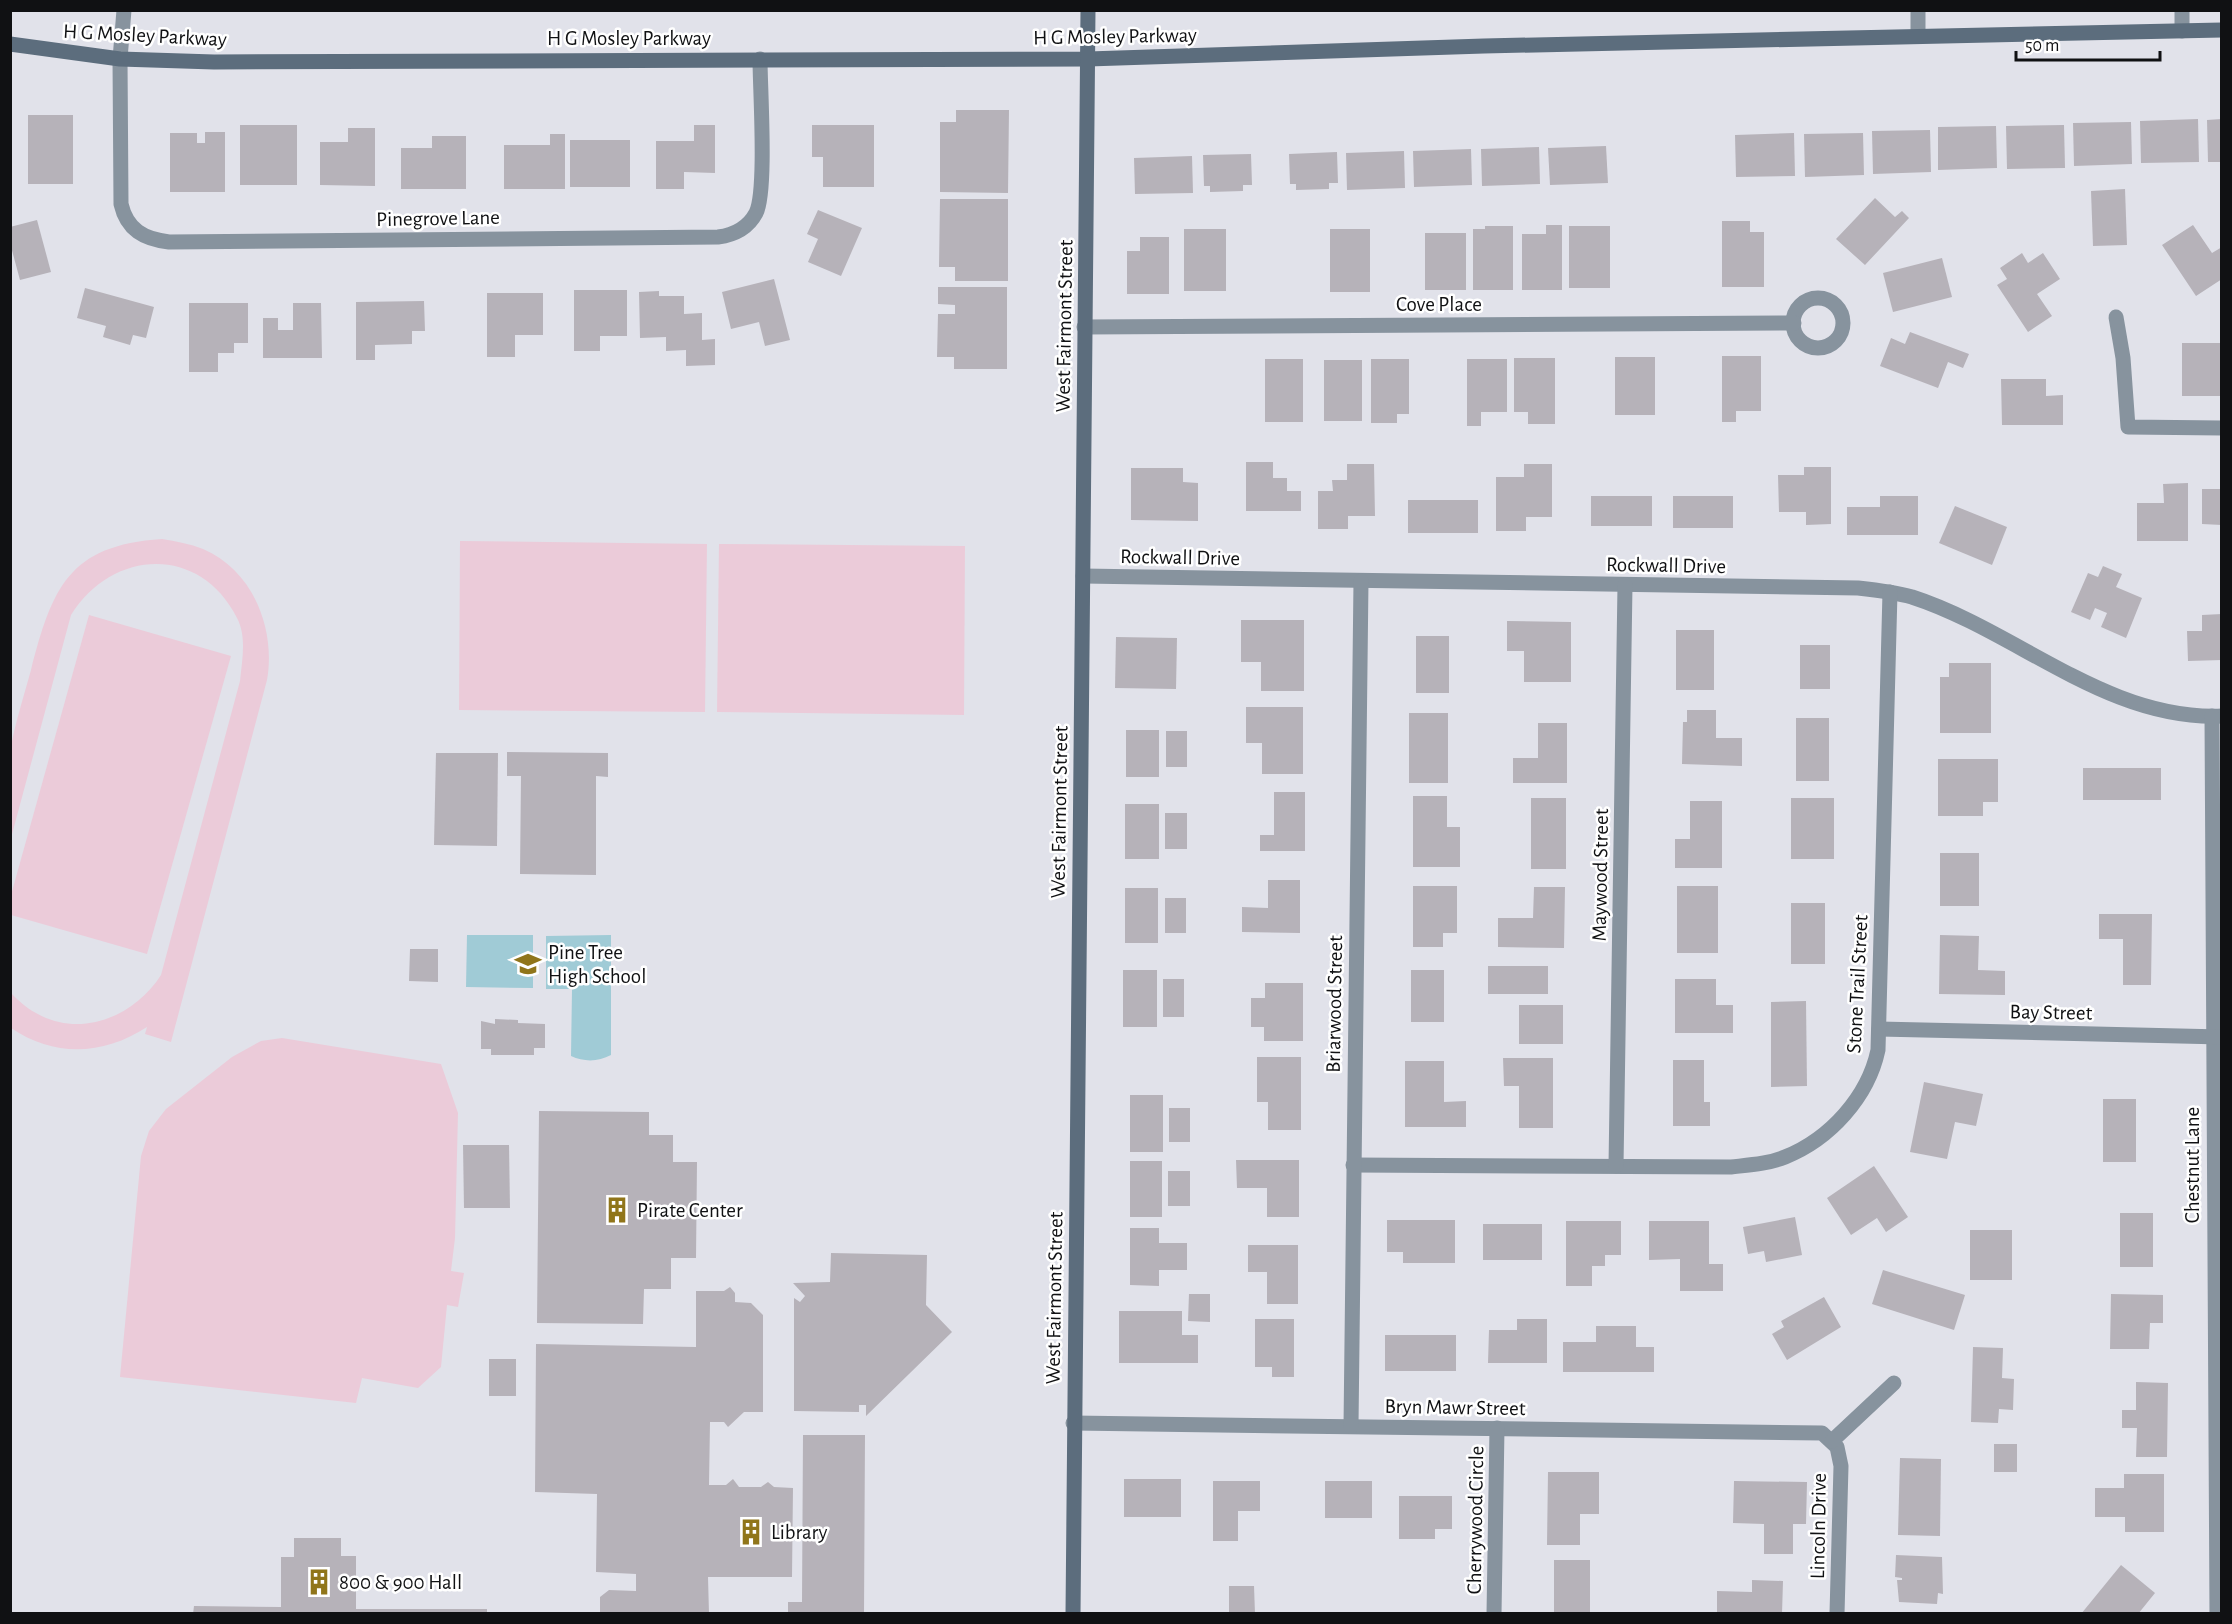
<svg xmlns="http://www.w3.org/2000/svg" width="2232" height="1624" viewBox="0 0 2232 1624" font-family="'Alegreya Sans',sans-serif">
<rect width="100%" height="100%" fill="#e1e2ea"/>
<g fill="#ebcbd9">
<path d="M162,539C176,541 190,544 203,549C253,570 276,629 267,680L171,1042L145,1034L147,1027C104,1055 55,1058 11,1028V993C18,1000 26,1008 36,1013C81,1039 135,1016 161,975L240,681C242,660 247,637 237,618C200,544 112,549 71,615L11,838C10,808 6,774 11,746C16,721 24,695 31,670C52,589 68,545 162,539Z"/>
<polygon points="460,541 707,544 705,712 459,710"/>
<polygon points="719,544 965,546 964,715 717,712"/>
<polygon points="89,615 231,656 147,954 11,915 11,895"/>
<polygon points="282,1038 441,1064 458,1113 455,1238 451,1271 464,1273 458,1307 447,1305 441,1367 418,1388 362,1378 356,1403 120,1377 141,1156 149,1131 166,1109 232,1057 261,1041"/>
</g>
<g fill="#a0cbd6">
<polygon points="467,935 533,935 533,988 466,987"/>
<path d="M611,935V1055C598,1062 584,1062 571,1056L572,989H546V936Z"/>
</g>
<g fill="#b6b2b9">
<polygon points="956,110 1009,110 1008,193 940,192 940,122 956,122"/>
<rect x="28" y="115" width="45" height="69"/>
<polygon points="2198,119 2199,162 2141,163 2140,121"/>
<polygon points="2222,119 2222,162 2208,162 2207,120"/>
<polygon points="2131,122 2132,164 2074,166 2073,123"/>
<rect x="240" y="125" width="57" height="60"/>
<polygon points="694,125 715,125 715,173 684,172 684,189 656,189 656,141 694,141"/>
<polygon points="812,125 874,125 874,187 823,187 823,157 812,157"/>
<polygon points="2064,125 2065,168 2007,169 2006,126"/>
<polygon points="1996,126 1997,168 1938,170 1938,127"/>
<polygon points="348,128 375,128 375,186 320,185 320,142 348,142"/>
<polygon points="1930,130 1931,172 1873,174 1872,131"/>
<polygon points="205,132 225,132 225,192 170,192 170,133 197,133 197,143 205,143"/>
<polygon points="1794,133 1795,176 1736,177 1735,135"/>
<polygon points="1863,133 1864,175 1805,177 1804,134"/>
<polygon points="550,134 565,134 565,189 504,189 504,145 550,145"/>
<polygon points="432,136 466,136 466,189 401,189 401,148 432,148"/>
<rect x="570" y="140" width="60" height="47"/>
<polygon points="1606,146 1608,183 1550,185 1548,148"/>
<polygon points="1539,147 1540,184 1482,186 1481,149"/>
<polygon points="1471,149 1472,185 1414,187 1413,151"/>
<polygon points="1404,151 1405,188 1347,190 1346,153"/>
<polygon points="1337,152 1338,183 1329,183 1329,189 1296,190 1296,184 1290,184 1289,154"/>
<polygon points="1251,154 1252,185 1243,185 1243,191 1210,192 1210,186 1204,186 1203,155"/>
<polygon points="1192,156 1193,193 1135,194 1134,158"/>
<polygon points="2125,189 2127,245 2093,246 2091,191"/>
<polygon points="1875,198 1895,217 1902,211 1909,218 1865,265 1836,239"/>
<polygon points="940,199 1008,199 1008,281 955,281 955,267 939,267"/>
<polygon points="818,210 862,228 841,276 808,262 818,239 807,234"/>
<polygon points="37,220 51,272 20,280 10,243 10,227"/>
<polygon points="1722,221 1750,221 1750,232 1764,232 1764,287 1722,287"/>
<polygon points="1546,225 1562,225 1562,290 1522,290 1522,234 1546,234"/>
<polygon points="2193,225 2212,253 2222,247 2222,279 2196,296 2162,245"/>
<polygon points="1485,226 1513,226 1513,290 1473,290 1473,229 1485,229"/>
<rect x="1569" y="226" width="41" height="62"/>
<rect x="1184" y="229" width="42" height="62"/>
<rect x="1330" y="229" width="40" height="63"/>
<rect x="1425" y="233" width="41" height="57"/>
<polygon points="1140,237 1169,237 1169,294 1127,294 1127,251 1140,251"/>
<polygon points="2022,253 2028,263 2043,253 2060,279 2037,294 2052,316 2028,332 1997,285 2007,279 2000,268"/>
<polygon points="1942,258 1952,297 1893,312 1883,273"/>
<polygon points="774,279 790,340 765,346 759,322 731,329 722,292"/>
<polygon points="938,287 1007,287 1007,369 954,369 954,357 937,357 938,314 955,314 955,305 938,304"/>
<polygon points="85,288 154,307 146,338 133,335 130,345 103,337 106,326 77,318"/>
<polygon points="574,290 627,290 627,336 600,336 600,351 574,351"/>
<polygon points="659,291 659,296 684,296 684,314 702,313 702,340 715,339 715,365 686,366 686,350 666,351 666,337 640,338 639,292"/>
<polygon points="487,293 543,293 543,335 515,335 515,357 487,357"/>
<polygon points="424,301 425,331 412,331 412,344 375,345 375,360 356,360 356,302"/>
<polygon points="189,303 248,303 248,343 234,343 234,353 218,353 218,372 189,372"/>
<polygon points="293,303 321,303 322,358 263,358 263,318 278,318 278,330 293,330"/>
<polygon points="1910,332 1969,354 1963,368 1948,362 1938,388 1880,366 1891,338 1905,344"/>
<polygon points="2182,343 2220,343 2222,396 2182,396"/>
<polygon points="1722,356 1761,356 1761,411 1736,411 1736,422 1722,422"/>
<rect x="1615" y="357" width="40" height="58"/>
<polygon points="1514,358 1555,358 1555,424 1528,424 1528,412 1514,412"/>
<rect x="1265" y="359" width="38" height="63"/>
<polygon points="1371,359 1409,359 1409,414 1397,414 1397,423 1371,423"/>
<polygon points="1467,359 1507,359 1507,412 1481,412 1481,426 1467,426"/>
<rect x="1324" y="360" width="38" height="61"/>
<polygon points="2001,379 2046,379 2046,396 2063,395 2063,425 2002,425"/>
<polygon points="1246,462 1273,462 1273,478 1287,478 1287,491 1301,491 1301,511 1246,511"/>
<polygon points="1347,464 1374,464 1375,516 1348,516 1348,529 1318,529 1318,491 1333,491 1332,480 1347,480"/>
<polygon points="1524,464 1552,464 1552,517 1526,517 1526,531 1496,531 1496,477 1524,477"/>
<polygon points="1804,467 1831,467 1831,524 1806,525 1806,512 1779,512 1778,475 1804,475"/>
<polygon points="1131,468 1183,468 1183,482 1198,483 1198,521 1131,520"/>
<polygon points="2188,483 2188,541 2137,541 2137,503 2164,503 2163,484"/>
<polygon points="2202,489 2222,489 2222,525 2202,524"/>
<rect x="1591" y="496" width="61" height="30"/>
<rect x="1673" y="496" width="60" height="32"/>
<polygon points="1880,496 1918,496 1918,535 1847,535 1847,507 1880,507"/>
<rect x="1408" y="500" width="70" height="33"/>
<polygon points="1955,506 2007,527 1992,565 1939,543"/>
<polygon points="2103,566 2122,574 2116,587 2142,598 2126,638 2101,627 2107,613 2095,608 2090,620 2071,612 2088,573 2098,577"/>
<polygon points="2222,614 2222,660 2188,661 2187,631 2202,631 2202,615"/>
<polygon points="1241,620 1304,620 1304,691 1261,691 1261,662 1241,662"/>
<polygon points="1507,621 1571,622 1571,682 1524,682 1524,651 1507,651"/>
<rect x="1676" y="630" width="38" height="60"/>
<rect x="1416" y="636" width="33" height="57"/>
<polygon points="1116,637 1177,638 1176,689 1115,688"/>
<rect x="1800" y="645" width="30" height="44"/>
<polygon points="1949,663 1991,663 1991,733 1940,733 1940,677 1949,677"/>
<polygon points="1246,707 1303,707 1303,774 1262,774 1262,743 1246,743"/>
<polygon points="1687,710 1716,710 1716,738 1742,738 1742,766 1682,764 1683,722 1687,722"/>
<rect x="1409" y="713" width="39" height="70"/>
<rect x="1796" y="718" width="33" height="63"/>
<polygon points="1538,723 1567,723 1567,783 1513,783 1513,758 1538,758"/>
<rect x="1126" y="730" width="33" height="47"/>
<rect x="1166" y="731" width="21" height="36"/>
<polygon points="507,752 608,753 608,777 596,776 596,875 520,874 521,776 507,776"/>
<polygon points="436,753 498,753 497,846 434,845"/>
<polygon points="1938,759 1998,759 1998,802 1983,802 1983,816 1938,816"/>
<rect x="2083" y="768" width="78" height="32"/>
<polygon points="1274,792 1305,792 1305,851 1260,851 1260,835 1274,835"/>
<polygon points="1413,796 1447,796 1447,827 1460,827 1460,867 1413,867"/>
<rect x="1531" y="798" width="35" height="71"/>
<rect x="1791" y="798" width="43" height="61"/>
<polygon points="1690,801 1722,801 1722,868 1675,868 1675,839 1690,839"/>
<rect x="1125" y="804" width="34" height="55"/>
<rect x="1165" y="813" width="22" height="36"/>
<rect x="1940" y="853" width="39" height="53"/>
<polygon points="1268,880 1300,880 1300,933 1242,932 1242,907 1268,908"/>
<polygon points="1413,886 1457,886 1457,933 1443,933 1443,947 1413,947"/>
<rect x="1677" y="886" width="41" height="67"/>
<polygon points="1534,887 1565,887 1564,948 1498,947 1498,918 1533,918"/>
<rect x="1125" y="888" width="33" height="55"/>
<rect x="1165" y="898" width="21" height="35"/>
<rect x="1791" y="903" width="34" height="61"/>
<polygon points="2099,914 2152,914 2151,985 2123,985 2123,939 2099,939"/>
<polygon points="1940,935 1979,936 1978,970 2005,971 2005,995 1939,994"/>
<polygon points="410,949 438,949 438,982 409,981"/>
<rect x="1488" y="966" width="60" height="28"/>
<rect x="1123" y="970" width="34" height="57"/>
<rect x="1411" y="970" width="33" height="52"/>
<rect x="1163" y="979" width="21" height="38"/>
<polygon points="1675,979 1716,979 1716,1005 1733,1005 1733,1033 1675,1033"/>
<polygon points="1265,983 1303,983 1303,1041 1264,1041 1264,1027 1251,1027 1251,998 1265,998"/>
<polygon points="1806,1001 1807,1086 1771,1087 1771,1002"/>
<rect x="1519" y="1005" width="44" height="39"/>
<polygon points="495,1019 518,1020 518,1023 545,1024 545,1048 534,1048 534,1055 491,1055 491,1049 481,1049 481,1021 495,1024"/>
<polygon points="1257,1057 1301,1057 1301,1130 1268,1130 1268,1102 1257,1102"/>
<polygon points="1503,1058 1553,1058 1553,1128 1519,1128 1519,1086 1504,1086"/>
<polygon points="1673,1060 1704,1060 1704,1102 1710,1102 1710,1126 1673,1126"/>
<polygon points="1405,1061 1444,1061 1444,1102 1466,1101 1466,1127 1405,1127"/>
<polygon points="1924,1082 1983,1094 1976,1126 1955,1122 1947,1159 1910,1152"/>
<rect x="1130" y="1095" width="33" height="57"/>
<rect x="2103" y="1099" width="33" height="63"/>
<rect x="1169" y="1108" width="21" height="34"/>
<polygon points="539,1111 649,1112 649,1135 673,1135 673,1162 697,1162 696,1258 671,1258 671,1289 644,1289 643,1324 537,1323"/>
<polygon points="463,1145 509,1145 510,1208 464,1208"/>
<polygon points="1236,1160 1299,1160 1299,1217 1267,1217 1267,1188 1237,1188"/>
<rect x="1130" y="1161" width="32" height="56"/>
<polygon points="1874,1166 1908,1217 1886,1232 1877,1218 1851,1235 1827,1198"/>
<rect x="1168" y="1171" width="22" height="35"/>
<rect x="2120" y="1213" width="33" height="54"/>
<polygon points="1795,1217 1802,1255 1766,1262 1764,1251 1748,1254 1743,1227"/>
<polygon points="1387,1220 1455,1220 1455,1263 1403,1263 1403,1252 1387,1252"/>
<polygon points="1566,1221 1621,1221 1621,1255 1605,1255 1605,1266 1592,1266 1592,1286 1566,1286"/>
<polygon points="1649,1221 1709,1221 1709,1264 1723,1264 1723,1291 1680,1291 1680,1259 1649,1260"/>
<rect x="1483" y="1224" width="59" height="36"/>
<polygon points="1130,1228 1159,1228 1159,1243 1187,1243 1187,1270 1159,1270 1159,1286 1130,1285"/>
<rect x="1970" y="1230" width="42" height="50"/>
<polygon points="1248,1245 1298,1245 1298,1304 1267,1304 1267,1272 1248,1272"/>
<polygon points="831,1253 927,1255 926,1305 952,1332 866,1416 866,1405 859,1405 859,1412 794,1411 794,1298 800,1302 805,1296 793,1283 830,1282"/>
<polygon points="1883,1270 1965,1295 1954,1330 1872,1304"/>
<polygon points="730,1287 735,1293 735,1302 751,1303 763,1315 763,1412 744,1412 728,1427 724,1422 710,1422 709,1485 726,1485 733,1479 739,1487 761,1487 768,1482 774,1487 793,1488 792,1577 708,1577 709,1614 600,1614 600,1597 609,1590 636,1591 636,1574 596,1572 597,1494 535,1492 536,1344 696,1347 696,1291 724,1291"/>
<polygon points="1189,1294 1210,1294 1210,1322 1188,1321"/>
<polygon points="2111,1294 2163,1295 2163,1323 2150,1323 2149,1349 2110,1349"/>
<polygon points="1824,1297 1841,1327 1787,1360 1772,1334 1784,1327 1781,1321"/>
<polygon points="1119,1311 1182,1311 1182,1335 1198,1335 1198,1363 1119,1363"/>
<polygon points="1255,1319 1294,1319 1294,1377 1272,1377 1272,1367 1255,1367"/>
<polygon points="1517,1319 1547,1319 1547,1363 1488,1363 1489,1330 1517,1330"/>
<polygon points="1596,1326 1636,1326 1636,1347 1654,1347 1654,1372 1563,1372 1563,1342 1596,1342"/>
<rect x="1385" y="1335" width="71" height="36"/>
<polygon points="1973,1347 2003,1348 2002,1378 2014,1379 2013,1410 1999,1409 1998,1423 1971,1422"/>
<rect x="489" y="1359" width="27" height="37"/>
<polygon points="2136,1382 2168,1383 2167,1457 2136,1457 2137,1428 2122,1428 2122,1410 2136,1410"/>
<polygon points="803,1435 865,1435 864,1614 788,1614 788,1602 802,1602"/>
<rect x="1994" y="1444" width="23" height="28"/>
<polygon points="1900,1458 1941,1459 1940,1536 1898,1535"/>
<polygon points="1548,1472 1599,1472 1599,1514 1580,1514 1580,1545 1547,1545"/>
<polygon points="2124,1474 2164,1474 2164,1532 2125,1532 2125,1517 2095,1517 2095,1488 2124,1488"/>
<rect x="1124" y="1479" width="57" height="38"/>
<polygon points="1213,1481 1260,1481 1260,1511 1238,1511 1238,1541 1213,1541"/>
<rect x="1325" y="1481" width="47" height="37"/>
<polygon points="1734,1481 1807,1482 1806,1524 1793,1524 1793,1554 1764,1554 1764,1524 1733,1523"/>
<polygon points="1399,1496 1452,1496 1452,1529 1435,1529 1435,1539 1399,1539"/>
<polygon points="294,1538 341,1538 341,1556 356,1556 356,1609 487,1609 487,1614 193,1614 194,1606 281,1607 281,1557 294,1557"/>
<polygon points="1896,1555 1942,1557 1943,1594 1938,1593 1937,1604 1899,1602 1897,1580 1902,1580 1902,1578 1895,1577"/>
<rect x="1554" y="1560" width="36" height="54"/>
<polygon points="2121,1565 2155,1593 2138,1614 2081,1614"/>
<polygon points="1752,1580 1783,1581 1782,1614 1717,1614 1717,1591 1752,1592"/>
<polygon points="1229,1586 1254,1586 1255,1614 1229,1614"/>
</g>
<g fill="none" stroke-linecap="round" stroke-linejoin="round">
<g stroke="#87939e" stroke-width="15">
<path d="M124,10L120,59L121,204C127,230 144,239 169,242L718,237C734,235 748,228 756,213C767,191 760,89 760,59"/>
<polyline points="2182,31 2182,10"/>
<polyline points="1918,36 1918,10"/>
<circle cx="1818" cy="323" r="25"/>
<polyline points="2116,317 2123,358 2128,427 2222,428"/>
<polyline points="1084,327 1794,323"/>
<path d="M1083,576L1858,588C1876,590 1894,592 1912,597C2017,631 2107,721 2222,716"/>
<polyline points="2212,716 2217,1614"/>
<polyline points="1879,1029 2222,1037"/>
<path d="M1353,1165L1731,1167C1749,1165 1768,1164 1785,1157C1830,1139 1868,1097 1878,1050L1890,592"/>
<polyline points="1616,1166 1625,585"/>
<polyline points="1073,1423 1822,1433 1837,1447 1841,1466 1837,1614"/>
<polyline points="1351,1426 1361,581"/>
<polyline points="1832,1441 1894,1383"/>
<polyline points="1494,1614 1497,1428"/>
</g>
<g stroke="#5c6d7d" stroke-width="15">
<polyline points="10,44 120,59 214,62 1088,59 1484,46 2222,30"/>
<polyline points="1073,1614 1088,10"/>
</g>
</g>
<defs>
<g id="school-bare" transform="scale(2.07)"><path d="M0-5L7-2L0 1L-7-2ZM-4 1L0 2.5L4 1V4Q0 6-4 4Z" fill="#90751a" stroke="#fff" stroke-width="2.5" paint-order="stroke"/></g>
<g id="building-bare" transform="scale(2.07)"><path d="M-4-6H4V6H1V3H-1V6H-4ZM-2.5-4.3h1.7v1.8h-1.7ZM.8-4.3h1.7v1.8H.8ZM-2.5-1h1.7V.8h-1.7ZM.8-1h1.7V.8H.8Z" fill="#90751a" stroke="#fff" stroke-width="2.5" paint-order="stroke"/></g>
</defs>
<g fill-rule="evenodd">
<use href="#school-bare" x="528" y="964"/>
<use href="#building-bare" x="617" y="1210"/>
<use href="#building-bare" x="751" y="1532"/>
<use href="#building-bare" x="319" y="1582"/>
</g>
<g text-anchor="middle" stroke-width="5" stroke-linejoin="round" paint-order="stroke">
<g font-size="21" fill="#101113" stroke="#fff">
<text transform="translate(145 35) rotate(3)" y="7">H G Mosley Parkway</text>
<text transform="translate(1115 36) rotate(-1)" y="7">H G Mosley Parkway</text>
<text x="629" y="45">H G Mosley Parkway</text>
<text transform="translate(438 218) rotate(-1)" y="7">Pinegrove Lane</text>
<text x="1439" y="311">Cove Place</text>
<text transform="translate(1064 326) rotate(-89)" y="7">West Fairmont Street</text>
<text transform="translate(1180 557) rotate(1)" y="7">Rockwall Drive</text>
<text transform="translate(1666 565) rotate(1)" y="7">Rockwall Drive</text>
<text transform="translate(1059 812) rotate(-89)" y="7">West Fairmont Street</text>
<text transform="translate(1600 875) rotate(-89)" y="7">Maywood Street</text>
<text transform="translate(1857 984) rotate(-87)" y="7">Stone Trail Street</text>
<text transform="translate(1334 1004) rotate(-89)" y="7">Briarwood Street</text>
<text transform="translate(2051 1012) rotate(1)" y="7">Bay Street</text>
<text transform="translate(2192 1165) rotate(-90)" y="7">Chestnut Lane</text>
<text transform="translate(1054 1298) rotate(-89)" y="7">West Fairmont Street</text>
<text transform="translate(1455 1407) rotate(1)" y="7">Bryn Mawr Street</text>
<text transform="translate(1475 1520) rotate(-89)" y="7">Cherrywood Circle</text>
<text transform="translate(1818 1526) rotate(-89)" y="7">Lincoln Drive</text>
</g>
<g font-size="21" fill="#101113" stroke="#fff" text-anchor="start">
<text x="548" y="959">Pine Tree<tspan x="548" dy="24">High School</tspan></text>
<text x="637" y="1217">Pirate Center</text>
<text x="771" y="1539">Library</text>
<text x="339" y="1589">800 &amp; 900 Hall</text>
</g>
</g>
<rect width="2232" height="1624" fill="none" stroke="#101113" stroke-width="24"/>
<path d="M2016 51v9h144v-9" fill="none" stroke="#101113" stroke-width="3"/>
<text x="2025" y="51" font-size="18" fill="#101113" stroke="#ffffff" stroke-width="4.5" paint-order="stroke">50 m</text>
</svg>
